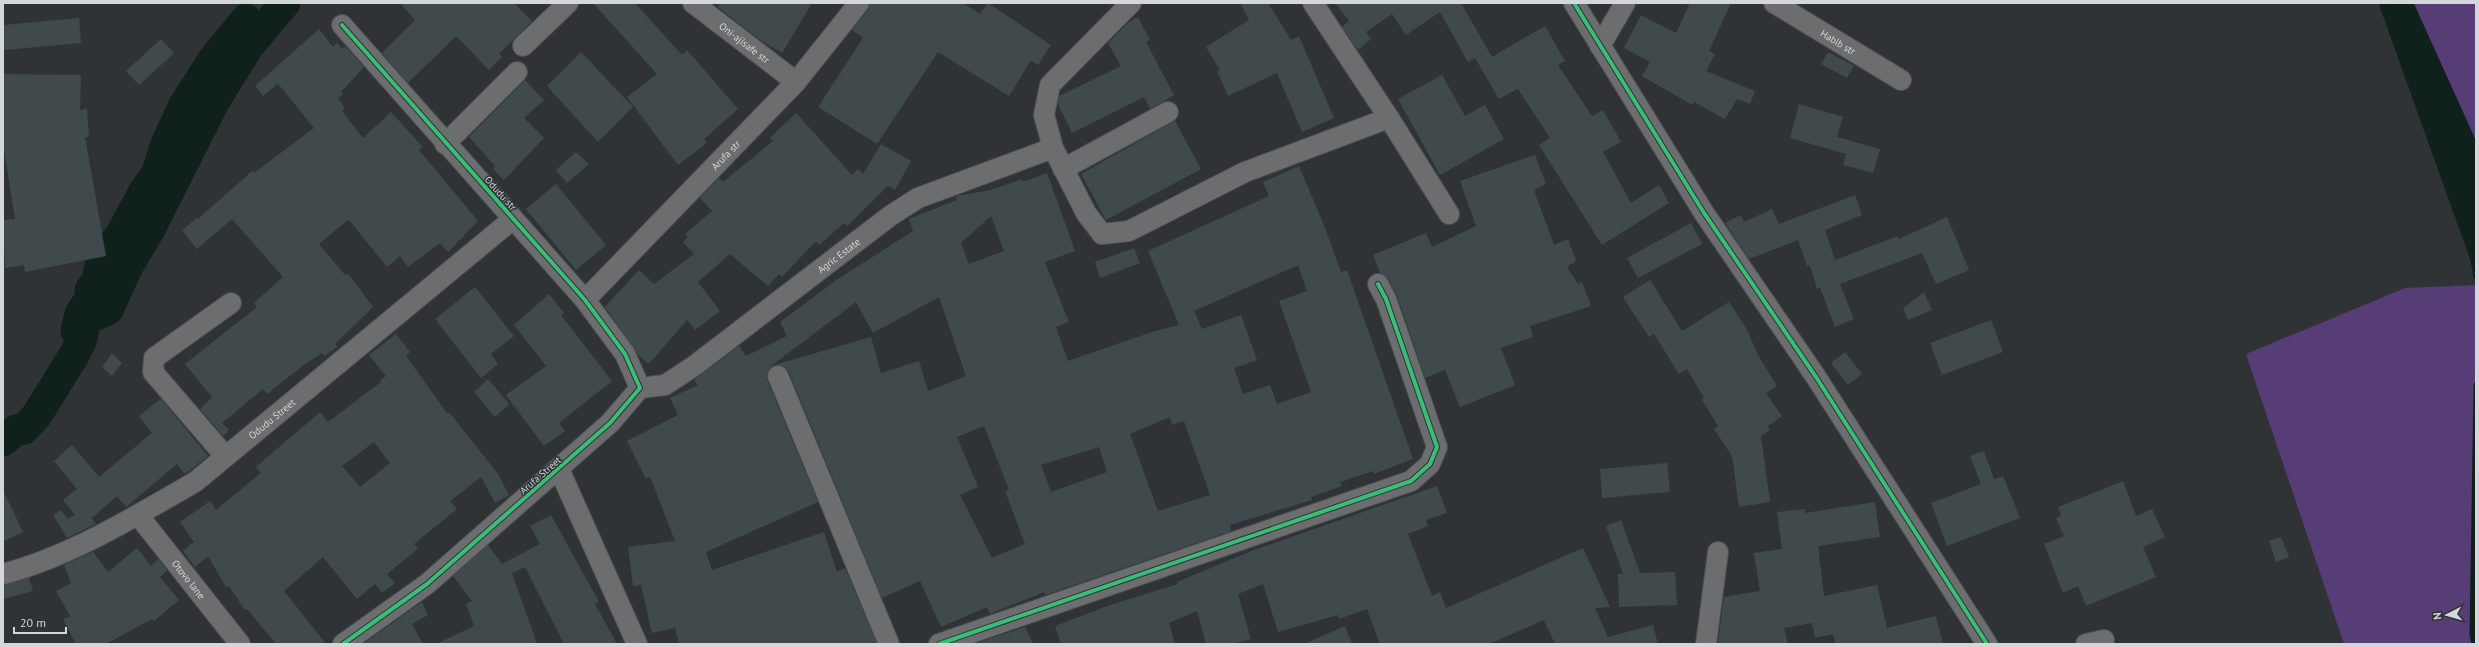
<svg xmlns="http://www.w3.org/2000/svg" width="2479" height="647" viewBox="0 0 2479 647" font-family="'PT Sans',sans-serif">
<rect width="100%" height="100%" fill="#303335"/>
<g fill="#573d76">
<polygon points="2411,3 2476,3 2476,178 2473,140"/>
<polygon points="2476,285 2472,635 2474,644 2344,644 2246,354 2405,288"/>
</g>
<g fill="#10211c">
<polygon points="2381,3 2411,3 2473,140 2476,178 2476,277 2473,260"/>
<polygon points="2476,385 2476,644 2474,644 2472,635"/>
</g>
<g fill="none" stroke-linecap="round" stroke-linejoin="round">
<g stroke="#10211c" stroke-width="5">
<polyline points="2381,3 2473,260 2476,277"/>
<polyline points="2411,3 2473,140 2476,178"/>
<polyline points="2474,644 2472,635 2476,385"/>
</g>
<g stroke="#10211c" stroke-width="31">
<polyline points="76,331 80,314 91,297 90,290 97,281 100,265 122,232 144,191 156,175 166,144 184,105 212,61 246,19"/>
<polyline points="3,441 16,430 24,429 37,415 74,355 81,342 86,319 108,310 127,268 150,229 214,102 248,47 285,3"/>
</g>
</g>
<g fill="#404a4c" fill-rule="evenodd">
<polygon points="400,3 514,3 532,21 499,54 502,57 489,70 456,36 408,83 382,53 415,20"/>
<polygon points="593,3 635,3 682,55 687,50 738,109 704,139 707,143 678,165 627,97 657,74"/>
<polygon points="720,3 812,3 782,53 760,40 718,7"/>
<polygon points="870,3 963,3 980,14 988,3 1051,45 1038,65 1031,60 1009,96 938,52 877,144 818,107 863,38 852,30 868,10"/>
<polygon points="1240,3 1268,3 1291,40 1299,36 1334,118 1302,132 1277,73 1228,96 1217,71 1220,70 1206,47 1249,20"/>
<polygon points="1335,3 1461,3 1492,57 1545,26 1565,61 1558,65 1592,116 1603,110 1621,142 1603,152 1631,203 1659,185 1669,203 1602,245 1539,145 1550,138 1518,89 1499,99 1475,58 1468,62 1440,12 1406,35 1392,14 1366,32 1371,39 1358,50 1342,27 1349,21"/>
<polygon points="1690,3 1731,3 1709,51 1715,54 1706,71 1755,91 1750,104 1737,99 1725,119 1694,102 1692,105 1642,76 1650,62 1624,48 1641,15 1676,33"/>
<polygon points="1138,17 1150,40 1146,42 1174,95 1150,109 1144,97 1072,133 1058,104 1059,96 1121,66 1108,43 1128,23"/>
<polygon points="79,18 81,43 4,50 3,25"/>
<polygon points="319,29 333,47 337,43 342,49 345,46 364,67 341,92 343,94 338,98 345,108 342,111 363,138 391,112 423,147 419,150 478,221 448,252 440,243 408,267 400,256 387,267 349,220 344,223 319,244 345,275 347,274 351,277 373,307 335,344 337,347 325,356 322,353 305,364 267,394 263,389 222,423 229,430 223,436 200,409 212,397 185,364 257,307 254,303 283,277 232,219 197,249 182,230 197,218 198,219 252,171 254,173 314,128 280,86 277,84 263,96 255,86"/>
<polygon points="161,39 174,53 139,85 126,71"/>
<polygon points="581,52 633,107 598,142 547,86"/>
<polygon points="1828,52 1854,66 1847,78 1821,64"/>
<polygon points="3,74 81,75 80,110 87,109 89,137 85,137 106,256 25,272 24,265 5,268 3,220 15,219 3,143"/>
<polygon points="1442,75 1465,116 1485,105 1504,139 1440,175 1398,99"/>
<polygon points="525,80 544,100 524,118 544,138 504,180 493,169 495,166 469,137"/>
<polygon points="1799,104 1843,117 1837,137 1880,149 1873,173 1843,165 1846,154 1790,138"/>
<polygon points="796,113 852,175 858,169 863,174 881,144 911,161 895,190 888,186 847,226 844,223 819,245 816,241 782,277 779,274 768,286 730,254 698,282 720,311 695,330 687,320 649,364 638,355 605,307 639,270 654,284 694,254 683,242 688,237 685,234 712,211 700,198 719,178 723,182 773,141 770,138"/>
<polygon points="1175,121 1201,169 1106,220 1081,174"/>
<polygon points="576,152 589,164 567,183 556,170"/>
<polygon points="1535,155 1546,184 1535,190 1535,193 1554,245 1568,239 1576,261 1567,267 1578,284 1582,282 1591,306 1530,326 1533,337 1501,348 1515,385 1460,407 1445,370 1425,378 1397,295 1388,278 1380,273 1373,255 1426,233 1432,247 1476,226 1460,181"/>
<path d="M1299,166L1325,228L1341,272L1347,270L1413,459L1374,474L1373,471L1340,482L1342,486L1311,497L1312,500L1230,525L1231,531L1045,595L1044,592L990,614L987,607L941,627L920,581L882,598L789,372L785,367L774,365L769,369L767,380L818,502L706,552L712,570L824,532L837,572L845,568L877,644H679L675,628L652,633L641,585L633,586L628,547L675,541L650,476L646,479L627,441L678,415L670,398L698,385L694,380L739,346L746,356L787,336L780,322L835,281L913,231L909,219L957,200L956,196L991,190L1022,179L1023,182L1047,173L1075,251L1045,262L1069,322L1056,327L1068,361L1152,332L1179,325L1148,251L1269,196L1263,182ZM991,216L1004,251L969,264L961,243ZM1298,265L1307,291L1279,301L1311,392L1277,404L1270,385L1243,394L1234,368L1257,360L1241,315L1202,329L1194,311ZM939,297L966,376L928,391L919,361L881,373L871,337L771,366L856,302L873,333ZM1170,417L1172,425L1184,421L1210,495L1158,511L1130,434ZM984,426L1009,490L1005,491L1025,544L992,558L960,495L978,487L957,437ZM1099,447L1107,472L1051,492L1041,465Z"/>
<polygon points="556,184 606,245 576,270 526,209"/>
<polygon points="1855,195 1862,215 1825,230 1835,260 1898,236 1899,239 1947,217 1969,270 1936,284 1922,253 1840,284 1854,319 1835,327 1820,288 1817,289 1810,265 1807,266 1798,240 1749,259 1725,223 1741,215 1744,222 1772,209 1779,224"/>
<polygon points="1691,223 1702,244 1638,278 1627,258"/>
<polygon points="1134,248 1140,263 1100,278 1095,262"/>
<polygon points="1650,280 1682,331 1729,302 1747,330 1759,357 1777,386 1766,393 1782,416 1768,426 1770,430 1761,436 1770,502 1739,507 1732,456 1714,429 1718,426 1702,400 1704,398 1687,369 1679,374 1654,334 1649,337 1623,297"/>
<polygon points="475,287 514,336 491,354 498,364 481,378 435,319"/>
<polygon points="1924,292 1932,310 1908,320 1903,308"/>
<polygon points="549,294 564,313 561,315 612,381 559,423 565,431 544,446 506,395 546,366 514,325"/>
<polygon points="1991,320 2003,352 1942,375 1930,343"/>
<path d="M396,334L410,352L406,356L447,413L449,412L498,474L509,495L495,503L481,477L450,501L457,509L414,544L418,549L387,574L395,583L382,593L375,584L357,599L323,557L284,591L326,644H276L247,609L245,610L229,586L226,587L208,556L195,567L183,551L194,542L180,522L210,501L216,510L261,473L256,467L320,412L328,422L381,382L380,380L386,376L369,355ZM374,442L390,463L360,487L342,466Z"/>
<polygon points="1845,352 1862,374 1848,385 1831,363"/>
<polygon points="112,353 122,363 112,376 102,367"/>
<polygon points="488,379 509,404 495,417 474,392"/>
<polygon points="161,399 208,456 185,474 177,464 126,507 117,496 92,518 96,524 67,538 53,515 61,510 68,519 75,515 63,500 77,489 54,461 72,445 99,477 152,433 139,416"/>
<polygon points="1984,451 1994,479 2003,476 2020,518 1947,546 1931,503 1981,484 1970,456"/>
<polygon points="1667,463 1670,492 1602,498 1600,469"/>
<polygon points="2123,481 2136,516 2152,509 2165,537 2143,547 2156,577 2086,606 2078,586 2063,593 2044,544 2064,536 2056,518 2061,516 2058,507"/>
<polygon points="1437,486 1447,513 1426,520 1428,526 1408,534 1432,596 1440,592 1446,608 1583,548 1610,607 1595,608 1608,637 1653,625 1658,644 1555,644 1544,620 1489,644 1380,644 1367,609 1339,619 1338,615 1278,632 1263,584 1238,594 1251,639 1233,644 1206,644 1197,611 1169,623 1175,644 1061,644 1055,626 1113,604 1178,584 1177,582 1254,550"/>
<polygon points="3,490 23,532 3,542"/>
<polygon points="1875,502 1880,537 1818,546 1824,596 1877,585 1887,628 1936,616 1943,644 1836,644 1833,634 1815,638 1812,623 1784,628 1788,644 1718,644 1724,597 1760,591 1754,553 1782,549 1777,512 1805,509 1805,513"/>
<polygon points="551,515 599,602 595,604 617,644 564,644 525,567 512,573 537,644 436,644 474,626 466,604 472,601 453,576 488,545 502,564 540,544 530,526"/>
<polygon points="1621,520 1640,573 1675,572 1677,605 1619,607 1618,574 1623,574 1606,526"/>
<polygon points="2281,537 2289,557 2276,562 2269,541"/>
<polygon points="137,548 151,566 158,559 167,570 160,577 179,600 154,621 152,619 106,644 76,644 63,619 70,616 56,591 71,583 64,565 93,552 108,572"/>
<polygon points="29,578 33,591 3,599 3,585"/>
<polygon points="422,602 428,615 412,624 423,644 363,644"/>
<polygon points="1345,626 1352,644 1304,644"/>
<polygon points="1025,627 1033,644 974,644"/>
</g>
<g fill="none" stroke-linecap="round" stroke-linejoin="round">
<g stroke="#4e5152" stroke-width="22">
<g id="minor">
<path id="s1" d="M693,3L796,82"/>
<polyline points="1131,3 1050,85 1044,115 1053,148 1086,213 1102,234 1129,231 1245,172 1389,118"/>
<polyline points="1313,3 1389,118 1449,214"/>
<polyline points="1574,3 1704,213 1816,377 1987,644"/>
<path id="s2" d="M1774,3L1901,80"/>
<polyline points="342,25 585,300 625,354 640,388 610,423 427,584 343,644"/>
<polyline points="523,46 568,3"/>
<polyline points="1600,46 1625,3"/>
<polyline points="445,144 517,72"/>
<polyline points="1063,169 1168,112"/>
<path id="s3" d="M585,300L796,82L859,3"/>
<polyline points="778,376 889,644"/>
<path id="s4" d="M640,388L665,385L694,366L890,216L918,198L1053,148"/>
<polyline points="225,456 153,372 154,358 231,303"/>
<polyline points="559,469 637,644"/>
<path id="s5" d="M138,515L240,644"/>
<path id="s6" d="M3,574C71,556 134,517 195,482L513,219"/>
<polyline points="939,644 1411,481 1430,464 1437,447 1386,299 1378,284"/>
<polyline points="1706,644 1718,552"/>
<polyline points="2086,644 2104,640"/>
</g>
</g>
<use href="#minor" stroke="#6c6d6e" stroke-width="20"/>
<g stroke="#2f3336" stroke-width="6">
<g id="cycleway">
<polyline points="1574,3 1704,213 1816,377 1987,644"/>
<polyline points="342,25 585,300 625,354 640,388 610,423 427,584 343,644"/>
<polyline points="939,644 1411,481 1430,464 1437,447 1386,299 1378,284"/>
</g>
</g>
<use href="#cycleway" stroke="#3abd76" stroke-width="4"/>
</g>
<g text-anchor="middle" stroke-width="3" stroke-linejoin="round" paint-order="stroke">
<g font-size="10" fill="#d4d7d9" stroke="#2f3336">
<text dy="4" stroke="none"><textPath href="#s2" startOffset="75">Habib str</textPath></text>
<text dy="4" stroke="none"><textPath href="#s1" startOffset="65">Oni-ajisafe str</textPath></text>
<text dy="4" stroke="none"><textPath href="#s3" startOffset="202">Arufa str</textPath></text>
<text transform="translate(501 193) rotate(48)" y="4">Odudu str</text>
<text dy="4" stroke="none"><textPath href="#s4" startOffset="242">Agric Estate</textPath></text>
<text dy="4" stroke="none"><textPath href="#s6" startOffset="313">Odudu Street</textPath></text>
<text transform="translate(540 475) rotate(-41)" y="4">Arufa Street</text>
<text dy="4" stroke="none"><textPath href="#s5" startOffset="82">Otovo lane</textPath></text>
</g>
</g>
<rect width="2479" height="647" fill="none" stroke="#d4d7d9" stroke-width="8"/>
<g transform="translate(2447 615) rotate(264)" stroke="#2f3336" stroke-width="3" paint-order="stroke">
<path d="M0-3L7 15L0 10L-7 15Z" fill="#d4d7d9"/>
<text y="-6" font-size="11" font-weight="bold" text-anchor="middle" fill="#d4d7d9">N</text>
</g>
<path d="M14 627v6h52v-6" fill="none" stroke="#d4d7d9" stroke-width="2"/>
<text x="20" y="627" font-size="12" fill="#d4d7d9" stroke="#2f3336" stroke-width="3" paint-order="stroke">20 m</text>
</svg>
